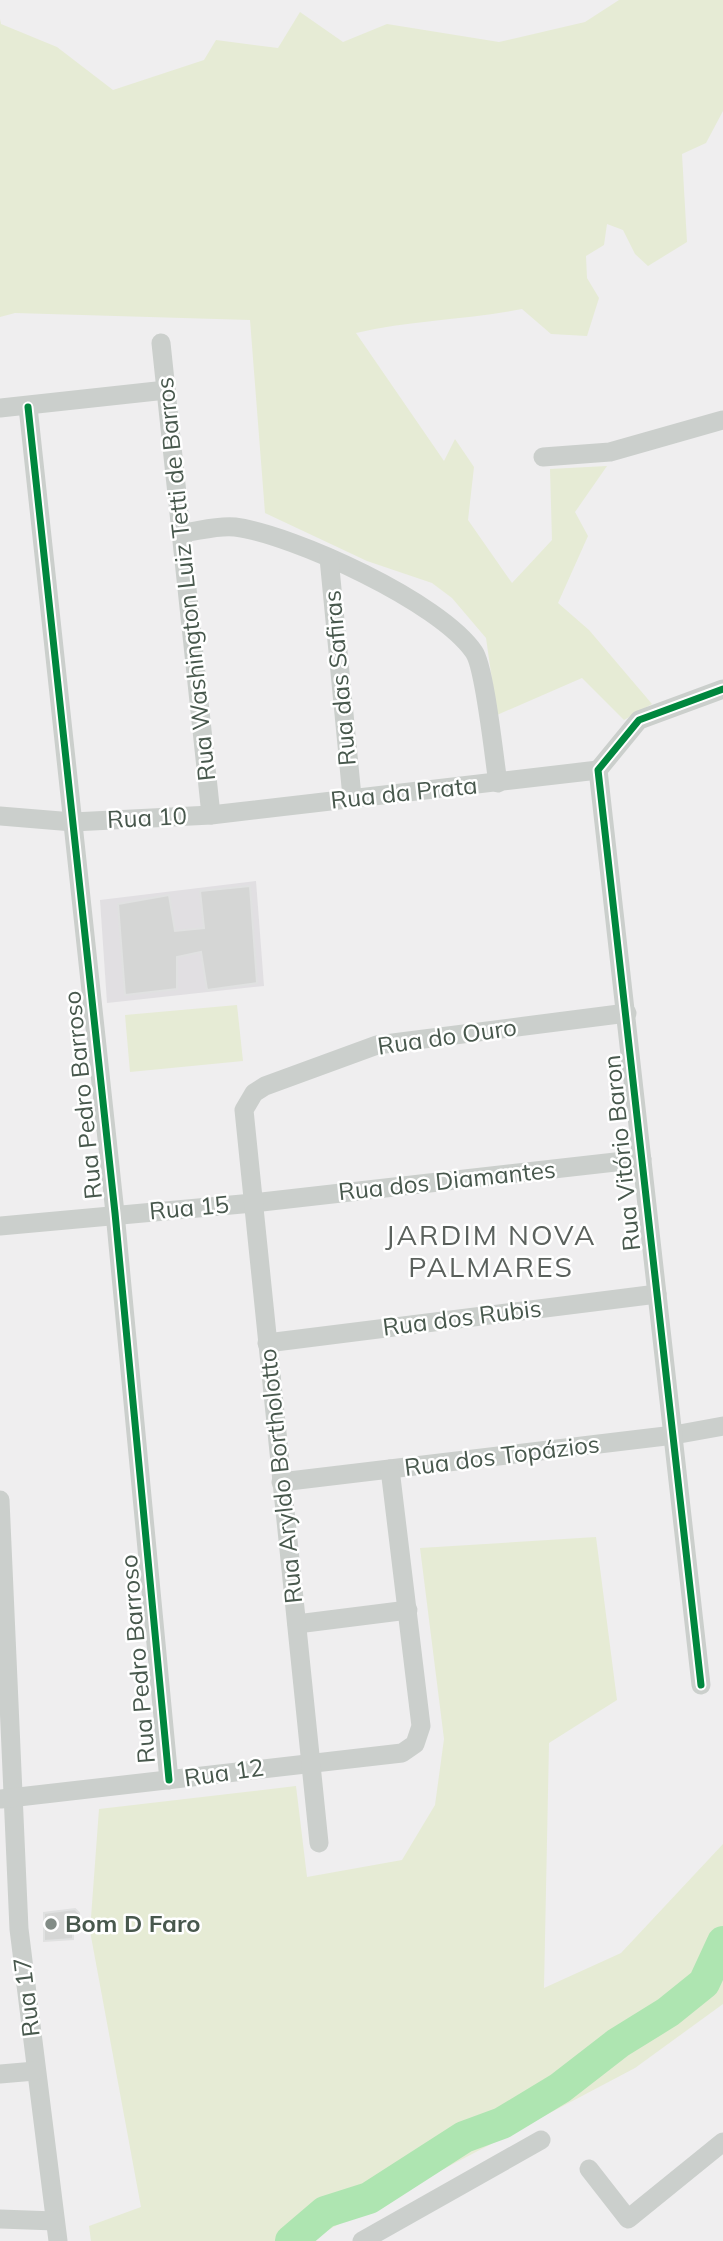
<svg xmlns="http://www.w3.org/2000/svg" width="723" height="2241" viewBox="0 0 723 2241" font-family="Mulish,sans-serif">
<rect width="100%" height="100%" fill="#efeeef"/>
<polygon fill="#e1dfe2" points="256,881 264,986 107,1003 100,900"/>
<g fill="#e6ebd5">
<path d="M619,0H723V111L706,143L682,154L687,242L648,266L635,254L623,230L607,224L604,245L586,256L587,278L599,298L587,336L551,334L522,309C467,320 410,320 356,333L444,461L455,439L474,467L468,520L512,583L552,540L550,469L607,466L575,512L588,536L558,603L589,630L652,704L624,720L582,678L497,715L486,638L452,598L432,583L367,561L265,513L250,320L15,313L0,317V19L1,24L57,47L113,90L204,60L216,40L278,48L300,12L343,42L387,24L499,42L585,22Z"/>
<polygon points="237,1005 243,1061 130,1072 125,1015"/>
<polygon points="596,1537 617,1700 549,1743 544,1988 621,1953 723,1844 723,2004 635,2068 307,2241 91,2241 89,2226 141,2207 90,1931 99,1809 296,1786 307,1877 402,1860 435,1805 444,1739 420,1548"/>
</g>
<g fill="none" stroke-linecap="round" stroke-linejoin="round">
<polyline stroke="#aee5b1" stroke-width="32" points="291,2241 325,2212 369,2198 464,2137 502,2123 560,2088 618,2043 668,2012 704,1983 723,1942"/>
</g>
<g fill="#d5d6d5" stroke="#e0e1e1" stroke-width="2">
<polygon points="250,886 257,983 207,990 201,952 177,957 177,989 125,995 118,904 169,895 175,931 204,928 200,891"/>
<polygon points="75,1909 79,1913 79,1925 77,1930 73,1930 73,1939 44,1941 44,1913"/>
</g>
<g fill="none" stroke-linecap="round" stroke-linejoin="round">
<g stroke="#cbcfcc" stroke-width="19">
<polyline points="161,343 211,815"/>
<polyline points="28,407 115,1213 169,1780"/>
<polyline points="0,408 166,390"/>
<polyline points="543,457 610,452 723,420"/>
<path d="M182,533C199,531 218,525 235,527C294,535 440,602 474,652C485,668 494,758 498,783"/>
<polyline points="329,558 352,797"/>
<polyline points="0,816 73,822 211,815 598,770"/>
<polyline points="0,1226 253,1203 642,1159"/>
<polyline points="267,1343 657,1294"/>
<polyline points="281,1482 674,1435 723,1426"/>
<polyline points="0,1500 19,1929 58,2241"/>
<polyline points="297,1624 408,1610"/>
<polyline points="701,1685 598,770 639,720 723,689"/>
<polyline points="1,1799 402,1753 415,1744 421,1726 390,1469"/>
<polyline points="319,1843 244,1110 254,1093 265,1086 377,1045 627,1013"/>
<polyline points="0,2074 35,2071"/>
<polyline points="589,2169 628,2219 723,2142"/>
<polyline points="0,2219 55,2221"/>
<polyline points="362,2241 541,2140"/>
</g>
<g stroke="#fff" stroke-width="11">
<g id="cycleway">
<polyline points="28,407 115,1213 169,1780"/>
<polyline points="701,1685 598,770 639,720 723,689"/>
</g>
</g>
<use href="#cycleway" stroke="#00873e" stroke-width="7"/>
</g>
<circle fill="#828c86" stroke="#fff" stroke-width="2.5" cx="51" cy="1924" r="7"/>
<g text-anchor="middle" stroke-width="5" stroke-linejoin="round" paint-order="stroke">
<g font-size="24" fill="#48584d" stroke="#fff">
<text transform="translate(186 579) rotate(-96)" y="8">Rua Washington Luiz Tetti de Barros</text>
<text transform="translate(340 678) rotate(-95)" y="8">Rua das Safiras</text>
<text transform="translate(404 793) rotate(-6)" y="8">Rua da Prata</text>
<text transform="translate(147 818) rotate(-3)" y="8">Rua 10</text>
<text transform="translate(447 1037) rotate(-8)" y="8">Rua do Ouro</text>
<text transform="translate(83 1095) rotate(-96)" y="8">Rua Pedro Barroso</text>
<text transform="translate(622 1153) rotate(-96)" y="8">Rua Vitório Baron</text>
<text transform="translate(447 1181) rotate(-6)" y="8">Rua dos Diamantes</text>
<text transform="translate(189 1208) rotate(-5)" y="8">Rua 15</text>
<text transform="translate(462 1318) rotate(-7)" y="8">Rua dos Rubis</text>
<text transform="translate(502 1456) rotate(-7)" y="8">Rua dos Topázios</text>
<text transform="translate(281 1476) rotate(-96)" y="8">Rua Aryldo Bortholotto</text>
<text transform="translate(138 1659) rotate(-95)" y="8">Rua Pedro Barroso</text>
<text transform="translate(224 1773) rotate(-8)" y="8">Rua 12</text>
<text transform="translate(27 1997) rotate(-97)" y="8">Rua 17</text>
</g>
<g font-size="24" font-weight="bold" fill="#48584d" stroke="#fff" text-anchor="start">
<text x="65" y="1932">Bom D Faro</text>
</g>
<g font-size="28" letter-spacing="2" fill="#5b615d" stroke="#fff">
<text x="491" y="1245">JARDIM NOVA<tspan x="491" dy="32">PALMARES</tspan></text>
</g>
</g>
</svg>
